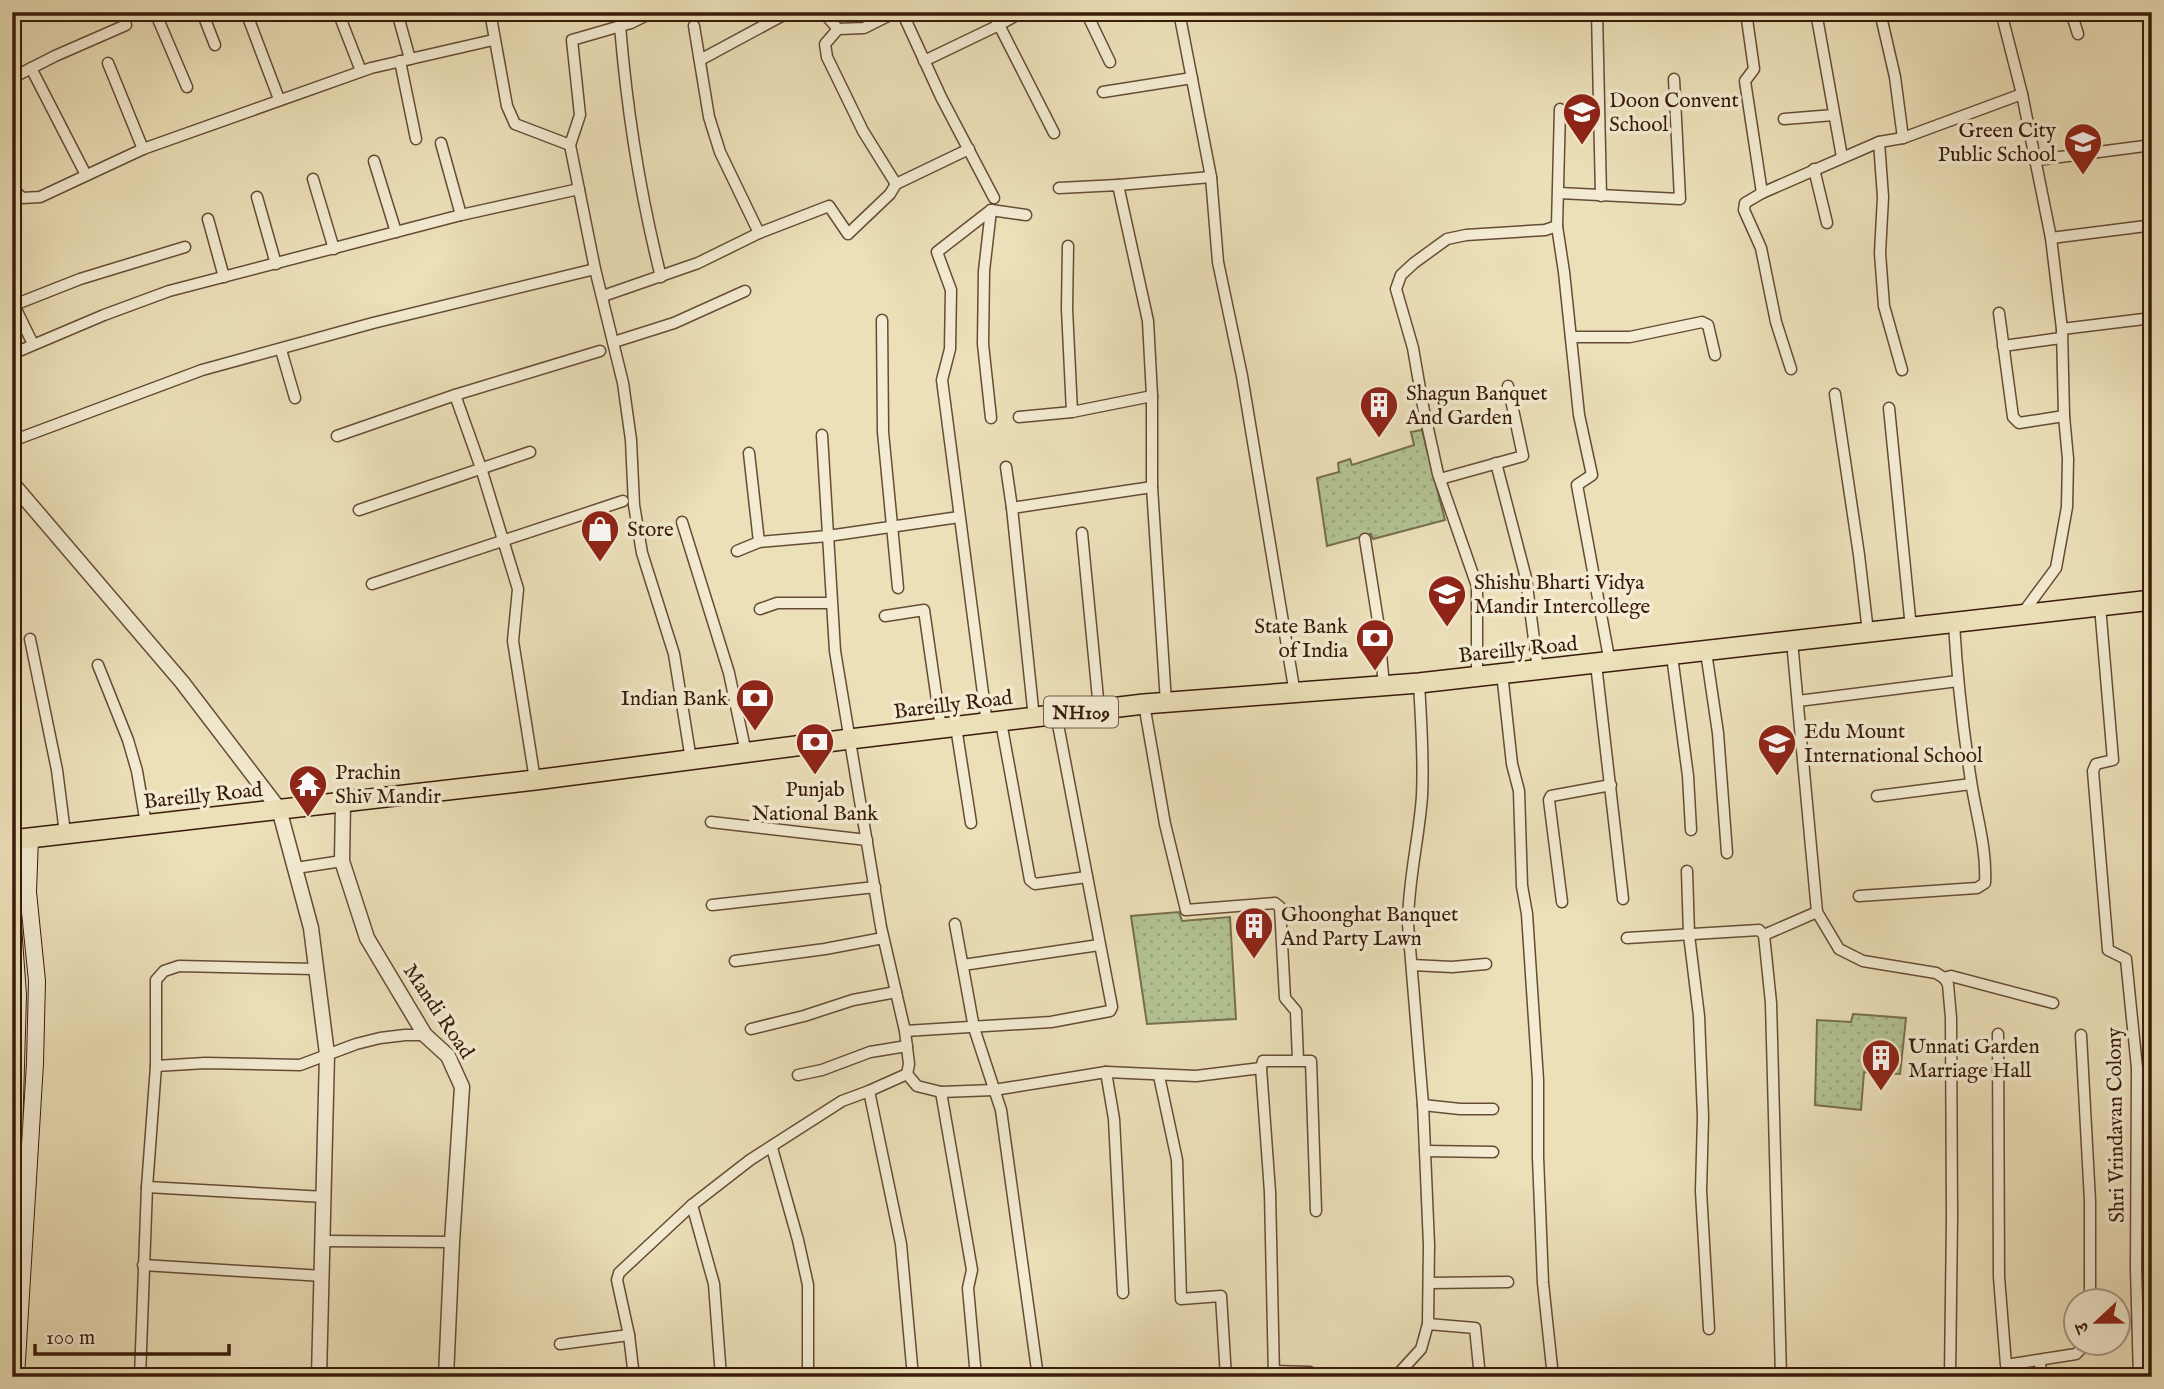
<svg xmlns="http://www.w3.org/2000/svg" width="2164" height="1389" viewBox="0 0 2164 1389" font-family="'IM FELL English','Noto Serif Devanagari',serif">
<defs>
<pattern id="grass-dots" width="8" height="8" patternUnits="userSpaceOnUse" patternTransform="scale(1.75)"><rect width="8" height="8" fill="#b3c392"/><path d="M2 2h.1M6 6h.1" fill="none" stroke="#9ba77d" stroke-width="1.8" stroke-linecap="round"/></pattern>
</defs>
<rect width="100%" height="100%" fill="#ece0b9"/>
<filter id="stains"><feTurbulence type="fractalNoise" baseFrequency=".00286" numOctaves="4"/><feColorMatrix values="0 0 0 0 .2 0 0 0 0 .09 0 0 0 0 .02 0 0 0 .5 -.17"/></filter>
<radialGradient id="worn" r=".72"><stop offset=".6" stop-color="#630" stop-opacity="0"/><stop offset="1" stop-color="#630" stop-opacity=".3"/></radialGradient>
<g fill="url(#grass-dots)" stroke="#766f4e" stroke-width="2">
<polygon points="1422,430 1445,520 1373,539 1371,534 1327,546 1317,478 1339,472 1338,463 1350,459 1352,465 1414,445 1411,432"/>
<polygon points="1179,912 1182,921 1230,917 1236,1019 1147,1024 1131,916"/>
<polygon points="1853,1014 1906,1018 1900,1074 1864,1072 1861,1110 1815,1105 1817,1020 1851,1022"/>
</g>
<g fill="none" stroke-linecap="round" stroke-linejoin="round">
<g stroke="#664c36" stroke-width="13">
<g id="minor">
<polyline points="155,12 187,87"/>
<polyline points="202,12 215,45"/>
<polyline points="246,12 279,99"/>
<polyline points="338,12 361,71"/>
<polyline points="397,12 410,59"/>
<polyline points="490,12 507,106 515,124 570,145 595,269 623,383 631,440 634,505 642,553 674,654 691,760"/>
<polyline points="823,12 838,29"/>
<polyline points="896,12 864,28 838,29 825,44 827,57 863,131 896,184"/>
<polyline points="902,12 941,97 994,198"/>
<polyline points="1022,12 999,25 1054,133"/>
<polyline points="1086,12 1110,62"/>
<polyline points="1179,12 1211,177 1218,262 1242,376 1295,694"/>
<polyline points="1597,12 1601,196"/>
<polyline points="1746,12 1754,69 1745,81 1762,193"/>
<polyline points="1816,12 1842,157"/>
<polyline points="1880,12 1895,77 1903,138"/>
<polyline points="2001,12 2022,94 2051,238 2062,329 2064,416 2068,459 2067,507 2056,568 2022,614"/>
<polyline points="2071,12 2078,34"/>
<path d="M620,26C627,111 640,194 661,277"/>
<polyline points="694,26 709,117 720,152 759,233"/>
<polyline points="700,60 789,12"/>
<polyline points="400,61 416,139"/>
<polyline points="924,61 999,25 992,12"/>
<polyline points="108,63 143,149"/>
<polyline points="31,68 86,175"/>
<polyline points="12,78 55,56 126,25"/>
<polyline points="1103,92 1192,78"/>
<polyline points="1560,109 1557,226 1564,272 1579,415 1592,475 1577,485 1610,663"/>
<polyline points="1784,119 1834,115"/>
<polyline points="1879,142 1883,197 1880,253 1884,306 1902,370"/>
<polyline points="441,143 461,215"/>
<polyline points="570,145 580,115 572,40 631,23 653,12"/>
<polyline points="2037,160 2152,145"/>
<polyline points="374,161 396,232"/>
<polyline points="1814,169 1827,223"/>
<polyline points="313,179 334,249"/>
<polyline points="1118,185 1211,177"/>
<polyline points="12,187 22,198 40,197 143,149 371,68 493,40"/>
<polyline points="1059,188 1118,185 1148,321 1152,396 1152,487 1166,702"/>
<polyline points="1559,193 1680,199 1674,79"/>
<polyline points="257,197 276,264"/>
<polyline points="991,210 984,271 983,344 991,418"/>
<polyline points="208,219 224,277"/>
<polyline points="2051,238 2146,226"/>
<polyline points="1068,246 1067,309 1072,412"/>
<polyline points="603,296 698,263 759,233 829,206 848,234 890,194 896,184 969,149"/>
<polyline points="12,301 33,344"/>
<polyline points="14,305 80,279 185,247"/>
<polyline points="1999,313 2013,417 2019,423 2064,416"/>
<polyline points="882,320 883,432 898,588"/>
<polyline points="2062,329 2152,318"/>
<polyline points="1571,337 1630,337 1702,322 1708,325 1715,355"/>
<polyline points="614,342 674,323 745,291"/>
<polyline points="2003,346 2061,338"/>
<polyline points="281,350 295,398"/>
<polyline points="12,354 104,315 169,291 461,215 579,189"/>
<polyline points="1791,369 1776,322 1761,248 1744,210 1745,203 1762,193 1879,142 1903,138 2022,94"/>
<polyline points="1835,394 1859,555 1868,632"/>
<polyline points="455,395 481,468 518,589 513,641 535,780"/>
<polyline points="1889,408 1911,628"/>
<polyline points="1019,417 1072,412 1152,396"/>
<polyline points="822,435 835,651 881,927 905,1031 909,1064 907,1074 869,1091 901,1244 913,1377"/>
<polyline points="337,436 455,395 600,351"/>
<polyline points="12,441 202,370 373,323 595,269"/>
<polyline points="749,453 759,542"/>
<polyline points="1496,463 1526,578 1538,670"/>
<polyline points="1006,467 1012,508 1034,718"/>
<polyline points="1440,479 1523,456 1508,386"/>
<polyline points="1012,508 1152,487"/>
<polyline points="359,510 530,452"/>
<polyline points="682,522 729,673 746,753"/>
<polyline points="1082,533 1099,709"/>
<polyline points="1365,539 1378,621 1384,686"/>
<polyline points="737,551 759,542 828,536 959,517"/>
<polyline points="372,584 623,501"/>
<polyline points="2100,606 2113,760 2096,764 2093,771 2108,950 2126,959 2137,1068 2136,1269 2139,1377"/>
<polyline points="760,609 777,603 831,603"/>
<polyline points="885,616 924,610 941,728"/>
<polyline points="30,639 57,770 65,833"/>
<polyline points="1792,641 1817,912 1839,949 1863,961 1936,973 1944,978 1948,984 1951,1018 1952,1217 1950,1377"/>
<polyline points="1706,652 1718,733 1727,853"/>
<polyline points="1672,656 1688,776 1691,830"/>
<polyline points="1596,664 1623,899"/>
<polyline points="98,665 128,740 137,771 146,824"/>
<polyline points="1502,673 1512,764 1519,791 1522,886 1527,914 1538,1080 1538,1157 1543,1283 1553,1377"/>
<polyline points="1477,676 1477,586 1438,474 1423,406 1413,348 1396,289 1401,275 1414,263 1447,239 1466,235 1545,230 1557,226"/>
<polyline points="1798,701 1958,681"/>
<polyline points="1144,704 1165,824 1186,910 1275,903 1280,907 1285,998 1296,1011 1298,1060"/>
<polyline points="1001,722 1030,880 1035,884 1087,877"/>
<polyline points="987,724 942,380 950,349 951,290 937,252 991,210 1026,215"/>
<polyline points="956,727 971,823"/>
<polyline points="1877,796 1971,784"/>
<polyline points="711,822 867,840"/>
<polyline points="296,868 342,861"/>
<polyline points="1687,871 1689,935 1699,1016 1703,1117 1701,1191 1709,1329"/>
<path d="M1859,896L1977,888L1985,883C1987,848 1976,815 1971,781C1963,729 1957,676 1954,624"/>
<polyline points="1562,902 1549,800 1551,796 1611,785"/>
<polyline points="712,905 875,887"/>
<polyline points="955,924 974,1028 1001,1110 1038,1377"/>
<polyline points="1764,935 1817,912"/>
<polyline points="1627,938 1759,930 1764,935 1771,1003 1781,1377"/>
<polyline points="735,961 825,949 883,938"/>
<polyline points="963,965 1099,945"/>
<polyline points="1412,965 1452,967 1486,964"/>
<polyline points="1944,978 1951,976 2053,1003"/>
<polyline points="751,1029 804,1016 853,1000 896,992"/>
<polyline points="905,1031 1051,1022 1110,1011 1112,1007 1056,714"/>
<polyline points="1998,1034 1999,1277 2006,1365 2076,1354 2086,1344"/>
<polyline points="2081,1035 2090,1201 2090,1302"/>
<polyline points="156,1066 156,980 164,971 179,966 316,969"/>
<polyline points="1261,1068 1263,1061 1311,1061 1316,1211"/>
<polyline points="1106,1072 1114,1119 1123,1293"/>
<polyline points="907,1074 917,1086 941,1092 994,1090 1106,1072 1196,1076 1261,1068 1270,1192 1274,1377"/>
<polyline points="798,1075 822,1070 870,1052 907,1046"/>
<polyline points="1159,1076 1177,1160 1181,1299 1221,1296 1226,1377"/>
<polyline points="941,1092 972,1270 968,1288 976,1377"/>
<polyline points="1423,1105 1460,1109 1493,1109"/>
<polyline points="772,1148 798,1240 808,1285 808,1377"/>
<polyline points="1425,1151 1493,1152"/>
<polyline points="147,1187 325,1197"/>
<polyline points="692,1205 714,1284 721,1377"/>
<polyline points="324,1241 452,1242"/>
<polyline points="143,1265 323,1276"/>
<polyline points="1429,1283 1508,1282"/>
<polyline points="1428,1324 1475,1328 1480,1377"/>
<polyline points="560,1344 629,1335"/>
<polyline points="2040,1360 2041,1377"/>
<polyline points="1273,1371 1310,1372 1314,1377"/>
<polyline points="140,1377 147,1187 156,1066 205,1063 300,1065 356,1044 380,1038 405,1035 425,1035"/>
<polyline points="634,1377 629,1335 617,1280 619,1273 692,1205 750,1160 842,1101 869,1091"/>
<path d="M1398,1377L1400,1372L1421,1349L1428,1324L1429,1245L1423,1105L1408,924C1408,881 1419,839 1422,796C1424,758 1421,721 1419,683"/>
</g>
</g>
<g stroke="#664c36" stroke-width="17">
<g id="tertiary">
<polyline points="12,483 182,682 279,809 311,928 327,1054 319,1377"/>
<polyline points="343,802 342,861 367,938 425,1035 448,1056 462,1087 452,1242 446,1377"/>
</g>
</g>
<g stroke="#391b0a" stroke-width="18">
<g id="secondary">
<polyline points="12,912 18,995 12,1206"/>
<polyline points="16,1377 35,1063 37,981 28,892 30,838"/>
</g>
</g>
<g stroke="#391b0a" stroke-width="22">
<polyline id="trunk" points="12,840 535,780 850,739 1144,704 1419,683 2152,600"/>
</g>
<use href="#minor" stroke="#f3ebd2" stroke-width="10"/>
<use href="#tertiary" stroke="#f3ebd2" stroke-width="14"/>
<use href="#secondary" stroke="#f3ebd2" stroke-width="16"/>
<use href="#trunk" stroke="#ece0b9" stroke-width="19"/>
</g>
<defs>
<g id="school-pin" transform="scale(2.0125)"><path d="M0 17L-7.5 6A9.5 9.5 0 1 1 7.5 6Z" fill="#8f2418" stroke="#f3ebd2"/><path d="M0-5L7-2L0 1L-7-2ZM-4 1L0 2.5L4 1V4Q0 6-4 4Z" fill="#fff"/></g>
<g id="building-pin" transform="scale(2.0125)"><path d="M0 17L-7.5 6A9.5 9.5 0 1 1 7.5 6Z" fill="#8f2418" stroke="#f3ebd2"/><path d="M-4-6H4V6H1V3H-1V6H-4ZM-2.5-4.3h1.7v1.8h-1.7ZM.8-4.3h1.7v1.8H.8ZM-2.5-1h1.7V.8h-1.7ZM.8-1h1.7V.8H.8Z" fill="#fff"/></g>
<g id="shop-pin" transform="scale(2.0125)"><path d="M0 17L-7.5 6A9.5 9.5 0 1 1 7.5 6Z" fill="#8f2418" stroke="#f3ebd2"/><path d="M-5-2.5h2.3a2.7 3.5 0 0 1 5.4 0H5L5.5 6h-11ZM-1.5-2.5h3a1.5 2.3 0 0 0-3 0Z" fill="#fff"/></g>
<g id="bank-pin" transform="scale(2.0125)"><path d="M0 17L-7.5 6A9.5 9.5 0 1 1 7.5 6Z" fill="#8f2418" stroke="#f3ebd2"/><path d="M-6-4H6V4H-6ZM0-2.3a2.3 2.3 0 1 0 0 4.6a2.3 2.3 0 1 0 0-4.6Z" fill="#fff"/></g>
<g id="temple-pin" transform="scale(2.0125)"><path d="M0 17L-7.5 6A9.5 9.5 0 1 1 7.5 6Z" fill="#8f2418" stroke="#f3ebd2"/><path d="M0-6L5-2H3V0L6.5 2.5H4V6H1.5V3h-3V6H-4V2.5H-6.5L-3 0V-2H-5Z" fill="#fff"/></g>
</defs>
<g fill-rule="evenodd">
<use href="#school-pin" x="1582" y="112"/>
<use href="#school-pin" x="2083" y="142"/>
<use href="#building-pin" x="1379" y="405"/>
<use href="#shop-pin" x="600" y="529"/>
<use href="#school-pin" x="1447" y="594"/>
<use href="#bank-pin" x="1375" y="638"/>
<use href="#bank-pin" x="755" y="698"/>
<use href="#bank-pin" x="815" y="742"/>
<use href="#school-pin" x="1777" y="743"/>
<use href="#temple-pin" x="308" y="784"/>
<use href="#building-pin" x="1254" y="926"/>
<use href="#building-pin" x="1881" y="1058"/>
</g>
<g text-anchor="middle" stroke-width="7" stroke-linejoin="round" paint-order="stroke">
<rect fill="#f3ebd2" stroke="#715946" stroke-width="2" x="1044" y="696.5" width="74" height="31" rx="5"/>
<g font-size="19" font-weight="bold" fill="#391b0a">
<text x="1081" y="719">NH109</text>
</g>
<g font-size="21" fill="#391b0a" stroke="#f3ebd2" text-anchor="start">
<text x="1609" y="107">Doon Convent<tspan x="1609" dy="24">School</tspan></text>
<text x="2056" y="137" text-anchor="end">Green City<tspan x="2056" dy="24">Public School</tspan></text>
<text x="1406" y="400">Shagun Banquet<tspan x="1406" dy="24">And Garden</tspan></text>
<text x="627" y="536">Store</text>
<text x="1474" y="589">Shishu Bharti Vidya<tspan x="1474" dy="24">Mandir Intercollege</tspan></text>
<text x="1348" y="633" text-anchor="end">State Bank<tspan x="1348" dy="24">of India</tspan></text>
<text x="728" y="705" text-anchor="end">Indian Bank</text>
<text x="1804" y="738">Edu Mount<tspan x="1804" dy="24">International School</tspan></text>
<text x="335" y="779">Prachin<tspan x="335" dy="24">Shiv Mandir</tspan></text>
<text x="815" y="796" text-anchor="middle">Punjab<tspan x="815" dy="24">National Bank</tspan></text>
<text x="1281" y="921">Ghoonghat Banquet<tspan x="1281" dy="24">And Party Lawn</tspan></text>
<text x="1908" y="1053">Unnati Garden<tspan x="1908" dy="24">Marriage Hall</tspan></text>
</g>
<g font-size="21" fill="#391b0a" stroke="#f3ebd2">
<text transform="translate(1518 649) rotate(-6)" y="7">Bareilly Road</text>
<text transform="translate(953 704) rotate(-7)" y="7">Bareilly Road</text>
<text transform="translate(203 795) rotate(-6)" y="7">Bareilly Road</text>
<text transform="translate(439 1011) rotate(56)" y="7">Mandi Road</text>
<text transform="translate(2115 1125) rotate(-91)" y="7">Shri Vrindavan Colony</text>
</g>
</g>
<rect width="2164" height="1389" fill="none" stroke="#ece0b9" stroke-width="42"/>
<rect x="14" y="14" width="2136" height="1361" fill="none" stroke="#391b0a" stroke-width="3.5"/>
<rect x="21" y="21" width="2122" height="1347" fill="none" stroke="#391b0a" stroke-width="2"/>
<g transform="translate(2097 1322) rotate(248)"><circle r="33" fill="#f3ebd2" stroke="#a99882" stroke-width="2"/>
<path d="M0-5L12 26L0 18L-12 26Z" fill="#8f2418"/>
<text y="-10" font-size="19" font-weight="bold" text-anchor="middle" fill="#391b0a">उ</text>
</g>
<path d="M35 1344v10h194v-10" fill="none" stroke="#391b0a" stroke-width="3.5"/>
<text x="46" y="1344" font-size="21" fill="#391b0a" stroke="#f3ebd2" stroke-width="5" paint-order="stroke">100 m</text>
<rect width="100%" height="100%" filter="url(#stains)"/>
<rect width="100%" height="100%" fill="url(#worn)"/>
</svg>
